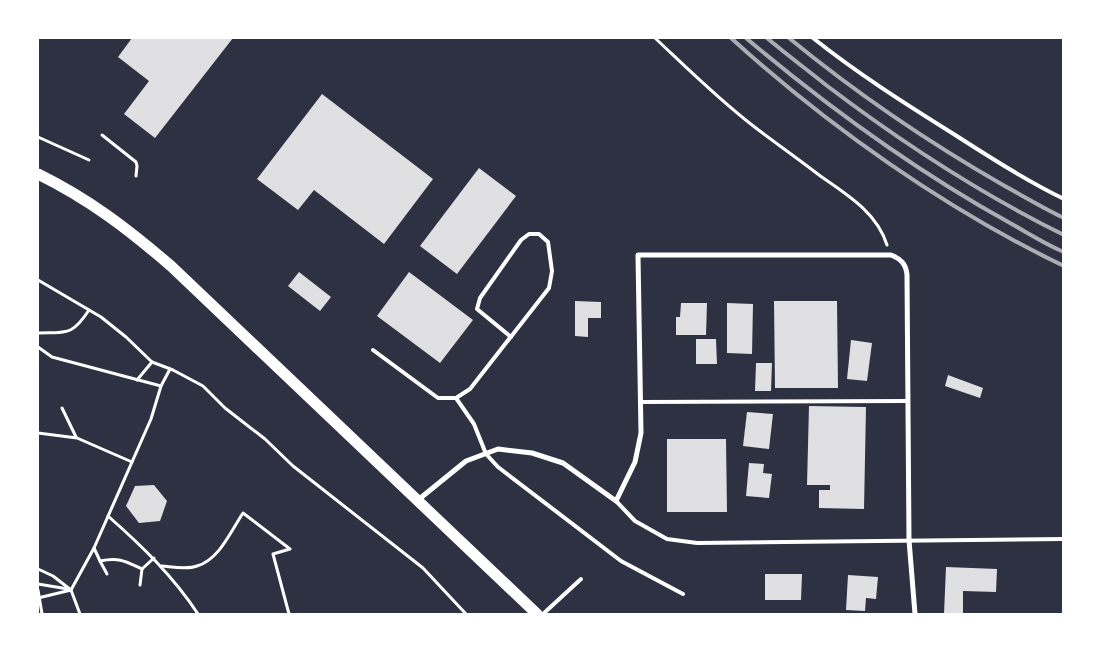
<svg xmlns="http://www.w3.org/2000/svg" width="1101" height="652" viewBox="0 0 1101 652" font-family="Montserrat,sans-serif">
<rect width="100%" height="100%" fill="#2d3142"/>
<g fill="#e0e0e3">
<polygon points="132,38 233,38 155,138 124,114 149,81 118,57"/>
<polygon points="322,94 433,179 384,244 314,190 298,210 257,179"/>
<polygon points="479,168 516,196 457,274 420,246"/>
<polygon points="299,272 331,297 320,311 288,286"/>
<polygon points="409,272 473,320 440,363 377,316"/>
<polygon points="575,301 601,302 601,318 588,318 588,337 575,336"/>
<polygon points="774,301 837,301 838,388 775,388"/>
<polygon points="681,303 707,303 706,335 676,335 676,317 680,317"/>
<polygon points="727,303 753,304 752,354 727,353"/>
<polygon points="696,339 716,339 717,364 696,364"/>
<polygon points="851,340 872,343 867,381 847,379"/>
<polygon points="756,363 772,363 771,391 755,391"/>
<polygon points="948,375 983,388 980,398 945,386"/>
<polygon points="809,406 866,407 864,509 819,508 819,490 830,490 830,485 807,485"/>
<polygon points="747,412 773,414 769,449 743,446"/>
<polygon points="667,439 726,439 727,512 667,512"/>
<polygon points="749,463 764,464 763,473 772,474 769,498 746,496"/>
<polygon points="154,485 167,501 160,521 139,523 126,506 135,486"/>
<polygon points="946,567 997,569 996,592 963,591 963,614 944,614"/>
<polygon points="765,574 802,574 801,600 765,600"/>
<polygon points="848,575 878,577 876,599 866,598 865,611 846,610"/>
</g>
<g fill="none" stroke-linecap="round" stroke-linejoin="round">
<g stroke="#fff" stroke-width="3">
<path d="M655,38C687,68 717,98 752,125C774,142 797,158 819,175C846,194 877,212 887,245"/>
<polyline points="102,135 136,162 137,166 136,176"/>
<polyline points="38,137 89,160"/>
<polyline points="38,280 101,317 126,337 152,362"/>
<path d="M38,333C67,332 72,336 89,310"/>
<polyline points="38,347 52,357 161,386"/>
<polyline points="137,380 152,362 173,370 203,386 225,408 265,439 293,466 423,568 466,614"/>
<polyline points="62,408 76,437"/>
<polyline points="38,433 77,438 132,462"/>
<path d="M108,516C142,546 173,576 198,614"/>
<path d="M94,548L100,561C119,557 125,561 142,569L154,558"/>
<polyline points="100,561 107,574"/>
<path d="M162,566C173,567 187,570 197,566C219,560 231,531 243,513L290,549L273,554L289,614"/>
<polyline points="38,569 53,576 71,590 80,614"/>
<polyline points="38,584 68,589"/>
<polyline points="140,585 142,569"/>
<polyline points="38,590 42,614"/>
<polyline points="38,598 71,590 94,548 151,419 161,386 170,369"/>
</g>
<g stroke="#fff" stroke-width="4">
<path d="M813,38C857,73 904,103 952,133C988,156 1025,180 1064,199"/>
<polyline points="373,350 438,398 456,398 470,389 549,288 552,271 548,242 539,234 529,234 521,240 480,298 477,309 511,337"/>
<polyline points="456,398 474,424 486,454 498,467 621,561 683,594"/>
<polyline points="641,402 908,401"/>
<polyline points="616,501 635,521 667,539 697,543 1064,539"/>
<polyline points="543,614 581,579"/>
</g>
<path stroke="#fff" stroke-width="5" d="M418,500L466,461L498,449L532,453L563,463L616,501L635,462L641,433L638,255H891C901,259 906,264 907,275L909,540L915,614"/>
<path stroke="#fff" stroke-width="11" d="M38,174C89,199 128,229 171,266L537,614"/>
<g stroke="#abadb3" stroke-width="4">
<path d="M731,38C828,126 945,209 1064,266"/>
<path d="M746,38C828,107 916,171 1010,223C1028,233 1045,244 1064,252"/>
<path d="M767,38C786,54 806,69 826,85C901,142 979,193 1064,235"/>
<path d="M789,38C856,93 928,142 1003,185C1023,196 1043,208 1064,218"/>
</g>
</g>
<rect width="1101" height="652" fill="none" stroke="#ffffff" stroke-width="78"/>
</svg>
